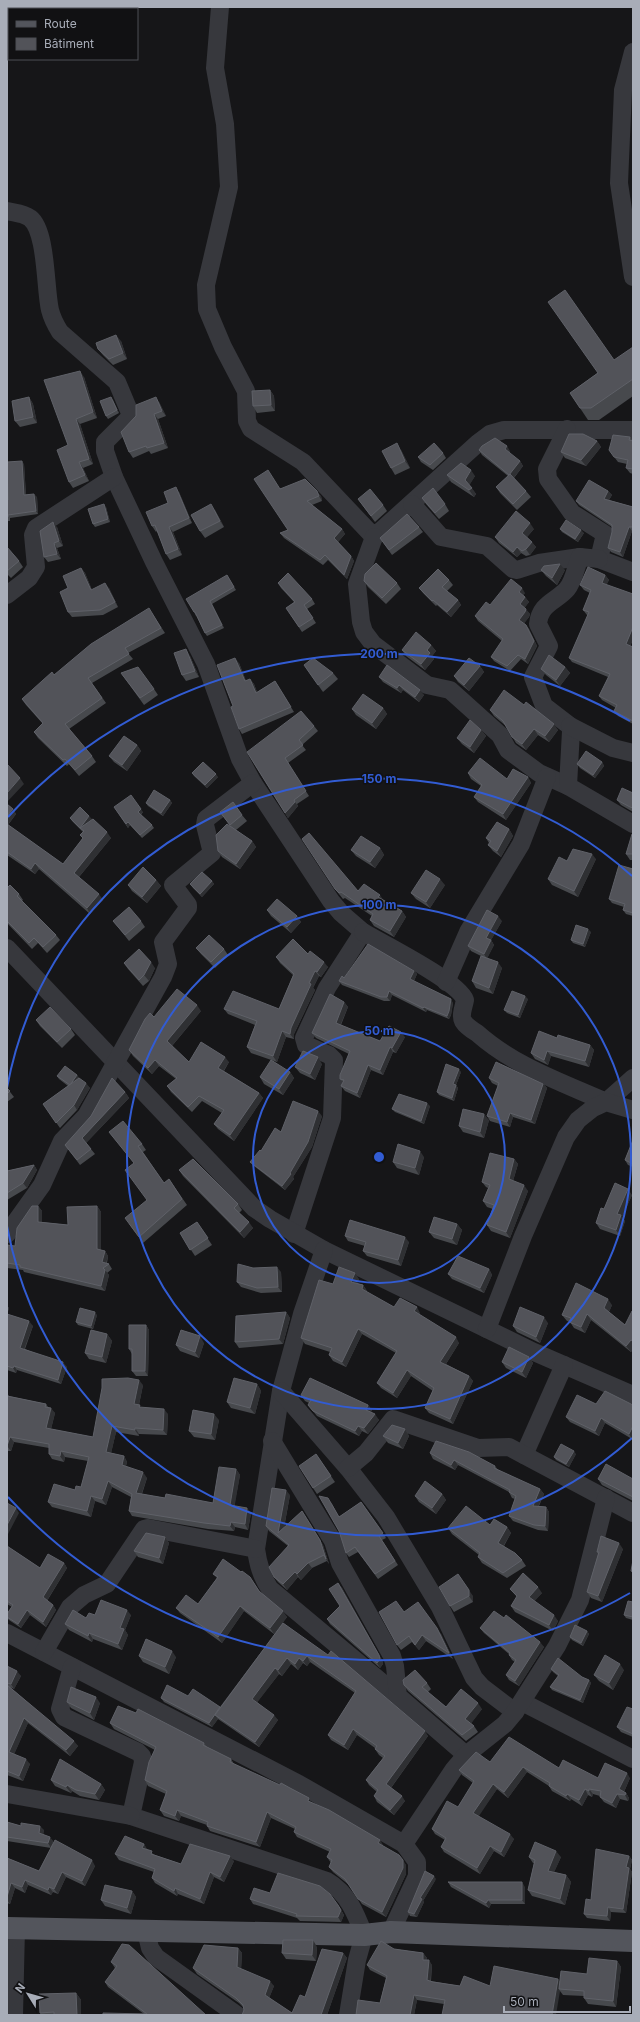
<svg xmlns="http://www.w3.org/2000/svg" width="640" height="2022" viewBox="0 0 640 2022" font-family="Inter,sans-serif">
<rect width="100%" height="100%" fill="#161618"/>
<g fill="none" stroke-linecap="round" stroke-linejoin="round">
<g stroke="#37383d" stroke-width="18">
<polyline points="220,7 215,68 225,124 229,187 206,285 207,309 223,347 246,391 247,421 251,429 303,462 374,537 478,443 490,434 504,430 633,430"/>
<polyline points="633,52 623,90 619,183 633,277"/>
<path d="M7,211C15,213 23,213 30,218C47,231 45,289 50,310C52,318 55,324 60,332L117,382L130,413V417L105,442V451L114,477L154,562L206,664L240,759L253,783L331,901L341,913L363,932L327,988L304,1038L306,1045L329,1055L334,1060L332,1118L294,1234"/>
<polyline points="567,429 547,469 548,479 572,513 605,534 599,559 633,572"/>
<polyline points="412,504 441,537 487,546 513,569 517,570 539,563 580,557"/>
<polyline points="374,537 357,584 361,622 364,632 373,644 427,685 450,690 500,735 508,750 539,773 568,786"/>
<path d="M599,559L580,557C576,566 574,581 567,589C557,601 540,603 538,624L549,646L533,677L544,706L570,726L571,731L568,786L633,824"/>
<polyline points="7,595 29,578 36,567 33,535 36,528 114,477"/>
<polyline points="570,726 613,748 633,753"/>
<path d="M363,932C383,944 458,981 465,1000C464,1006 460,1015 463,1021C466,1026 472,1030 477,1033C514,1066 561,1082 606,1102L633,1078"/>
<polyline points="7,948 254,1208 270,1219 324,1250 534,1352 633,1395"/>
<polyline points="446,982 468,932 521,844 547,777"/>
<polyline points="7,1234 42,1185 62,1141 86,1116 163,977 168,964 163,942 188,908 188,905 173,885 212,853 205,825 206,819 253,783"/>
<path d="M324,1250L302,1314L281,1391L256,1549C258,1564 261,1576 270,1589L398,1696"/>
<polyline points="487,1329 523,1236 566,1137 578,1120 593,1108 606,1102 633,1110"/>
<polyline points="281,1391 348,1468 386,1517 440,1607 474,1678 482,1687 515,1712"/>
<polyline points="272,1441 333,1541 340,1563 392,1656 395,1666 398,1696 466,1755"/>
<polyline points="524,1455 564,1365"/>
<polyline points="348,1468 366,1453 393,1419 478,1448 509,1447 633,1513"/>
<polyline points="7,1633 299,1784 404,1844 417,1862 417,1876 391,1932"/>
<polyline points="44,1652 70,1607 84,1595 107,1584 144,1529 148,1528 256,1549"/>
<path d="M72,1667L60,1709L64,1717L138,1752L142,1756L143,1762L131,1816L327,1881C348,1893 356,1914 364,1935L357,1960L348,2015"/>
<polyline points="522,1702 633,1759"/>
<polyline points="7,1794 131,1816"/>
<polyline points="404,1844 454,1769 466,1755 505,1724 515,1712 557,1646 580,1600 606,1498"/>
<polyline points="146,1931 150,1948 156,1957 237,2015"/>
<polyline points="14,2015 16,1928"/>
</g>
<polyline stroke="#53555c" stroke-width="22" points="7,1928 364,1935 391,1932 633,1941"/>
</g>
<g fill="#47494d">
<polygon points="121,341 127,359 113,365 103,355 98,349"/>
<polygon points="633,347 633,396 599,420 588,420 570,393"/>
<polygon points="84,377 97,418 80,424 93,464 83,468 89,481 73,488 69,482 68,445"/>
<polygon points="270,390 274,396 275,411 257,413 253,406"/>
<polygon points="29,397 33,404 37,423 20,427 15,421"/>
<polygon points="113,400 119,413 108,419 106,416"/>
<polygon points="159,402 166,416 158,419 168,448 151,454 149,451 133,458 129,452"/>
<polygon points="630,437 633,441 633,474 630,473 626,468 627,464 618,462 609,450"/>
<polygon points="597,441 601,447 586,466 565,458 561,452"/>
<polygon points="401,450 410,468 395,475 391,468"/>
<polygon points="479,450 510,451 509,453 520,461 523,466 514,478 526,491 531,497 517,510 500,493 496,487 508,476 482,455"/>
<polygon points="443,453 446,458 433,470 421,462 418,457"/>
<polygon points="24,464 26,495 37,497 38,514 10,518 10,521 7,521 7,500"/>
<polygon points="447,475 475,476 469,485 476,494 474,497 451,482"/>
<polygon points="280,488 321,496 322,501 312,505 342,529 345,534 338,542 351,556 354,561 347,579 328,560 323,565 284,538 280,533 288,530"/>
<polygon points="608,491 612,495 609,500 633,507 633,531 632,531 623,557 611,552 608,548 612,532 612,527 579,505 576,501"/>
<polygon points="179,492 192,523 173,532 182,555 170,560 166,554 157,531 156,532 152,526 168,503"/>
<polygon points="422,498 445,504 449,511 439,519 426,504"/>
<polygon points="358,499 383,505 387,511 375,522"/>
<polygon points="106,507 110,522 95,527 93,524"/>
<polygon points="215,510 224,527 205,538 200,531"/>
<polygon points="57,527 63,546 57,548 61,559 48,562 44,557"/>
<polygon points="419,527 423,532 392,555 380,538"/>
<polygon points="534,529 527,537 536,547 530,555 526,556 521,553 517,557 499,543 495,537"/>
<polygon points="560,529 584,533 578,542 562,532"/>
<polygon points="7,547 19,561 23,567 11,578 7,574"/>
<polygon points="81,568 85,573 92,590 109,588 118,607 103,615 72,617 68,612 68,588"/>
<polygon points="541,570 565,570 557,585 546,576"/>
<polygon points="227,575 236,590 212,604 224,628 207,636 205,633 196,615 196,616 194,612"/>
<polygon points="605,575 609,580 606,585 633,640 630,646 633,647 633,724 618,716 614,711 616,708 602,700 599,696 608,677 572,662 569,658 588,615 587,615 583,610 590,593 584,590 580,585"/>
<polygon points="449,580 453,585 447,591 458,600 461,605 451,617 437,605 436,606 423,593 419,588"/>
<polygon points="364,581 397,583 401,589 386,604 368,587"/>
<polygon points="278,583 312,599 315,604 307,609 316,623 302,632 286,608 294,602 281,588"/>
<polygon points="525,593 523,595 525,597 529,602 524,608 530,614 529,617 524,623 529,629 537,646 528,664 521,659 510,671 494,661 491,657 502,641 478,621 475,616 490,605"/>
<polygon points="152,613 165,633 128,653 133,659 92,683 106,703 69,729 92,756 96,762 79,776 69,764 67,766 38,738 34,732 43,724 26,705 22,699 54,675"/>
<polygon points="431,645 436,651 432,656 434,659 425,670 406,656 402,650"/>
<polygon points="190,656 199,677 186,681 182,675"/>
<polygon points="239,663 246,681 250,679 254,684 257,692 275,681 294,712 242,734 239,729 233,706"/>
<polygon points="304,665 333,673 338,679 323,692"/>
<polygon points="480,666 484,672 469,691 458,682 454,676"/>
<polygon points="565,667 570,673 560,686 546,675 541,669"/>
<polygon points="121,673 154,689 158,695 144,705"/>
<polygon points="379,677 424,695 419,702 403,690 401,693 383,682"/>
<polygon points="524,705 558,730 549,742 538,735 526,750 516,743 506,726 494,716 490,710"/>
<polygon points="383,708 387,714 376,729 356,715 352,709"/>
<polygon points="314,726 318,731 302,745 306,750 288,763 309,796 297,804 298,806 288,818 247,752"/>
<polygon points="481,730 486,736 474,753 462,744 457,738"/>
<polygon points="137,745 141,751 127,771 114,762 109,756"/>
<polygon points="602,762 604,766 595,778 580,768 577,764"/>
<polygon points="192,773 218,777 207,788 194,776"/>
<polygon points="468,773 507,779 528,777 531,783 506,820 478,802 474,797 481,786 471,779"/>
<polygon points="633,793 633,812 621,805 617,800"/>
<polygon points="170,800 172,803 163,816 148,806 146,803"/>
<polygon points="7,804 13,809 16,814 8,825 63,864 83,838 83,832 72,821 70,818 92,819 90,821 111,838 79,877 103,900 90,914 39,869 35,874 7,855"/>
<polygon points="114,807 143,812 141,815 152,825 154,828 142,838 130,825 128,828"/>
<polygon points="220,812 242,815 247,821 236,830 252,841 256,847 240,869 222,857 218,851 231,827"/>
<polygon points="509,829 513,836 501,857 493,851 488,845 489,843 486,838"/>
<polygon points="633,834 633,860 630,860 626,854"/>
<polygon points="380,848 384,855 375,868 356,856 351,850"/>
<polygon points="596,859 578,897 552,885 548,879 567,861"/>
<polygon points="633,869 633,916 626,914 623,910 624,907 612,903 609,899"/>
<polygon points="156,880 161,886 147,903 132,891 128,885"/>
<polygon points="212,881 214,884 202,897 193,888 190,884"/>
<polygon points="445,885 430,908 416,899 411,893"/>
<polygon points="7,888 19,894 23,900 22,901 56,935 60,940 47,953 38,943 32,949 7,923"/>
<polygon points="335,889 358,891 384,901 402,911 406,917 394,937 374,926 370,920 372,916 345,898 343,899"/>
<polygon points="267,910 297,916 301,922 291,933 271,916"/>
<polygon points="113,921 141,921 145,927 129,941 118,927"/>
<polygon points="502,921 491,940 494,945 487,958 502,968 493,994 476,988 472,981 483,957 471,951 468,946"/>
<polygon points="591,932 585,947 573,943 571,940"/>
<polygon points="196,948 224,949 228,955 215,968 201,954"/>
<polygon points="308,954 328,967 321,977 319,976 313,988 315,990 294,1034 294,1039 286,1037 277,1062 251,1053 247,1047 255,1025 228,1014 224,1009 279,1009 293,975 280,963 276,957"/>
<polygon points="124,963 155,968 149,981 143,986 128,969"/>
<polygon points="414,971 417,974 414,981 453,1003 451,1015 449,1019 427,1010 426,1012 392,995 390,1001 384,1001 342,985 339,981 344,978"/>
<polygon points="528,999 520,1018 507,1013 504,1010"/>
<polygon points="344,1002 348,1007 341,1025 380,1041 405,1037 396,1053 393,1052 383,1075 371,1070 360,1098 345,1091 341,1086 343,1082 340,1079 349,1054 316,1038 312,1033"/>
<polygon points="201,1011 172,1046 189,1062 229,1062 224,1071 259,1093 263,1098 234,1141 218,1129 214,1124 222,1113 202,1101 192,1112 171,1092 167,1086 176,1079 159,1066 152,1074 133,1056 129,1050 154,1017"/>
<polygon points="36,1020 71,1029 75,1035 62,1048 40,1026"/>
<polygon points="557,1038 590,1045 594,1050 589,1067 551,1056 548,1065 535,1059 531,1053"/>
<polygon points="322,1064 315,1080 300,1073 295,1067"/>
<polygon points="290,1072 294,1078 283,1095 264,1084 260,1077"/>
<polygon points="461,1072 456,1085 458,1088 454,1101 439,1095 437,1092"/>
<polygon points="77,1075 79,1078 90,1088 77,1110 60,1128 43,1104 68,1086 59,1079 57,1076"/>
<polygon points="489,1078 543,1084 547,1088 535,1124 513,1117 510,1127 490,1121 487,1116 498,1086 492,1083"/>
<polygon points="7,1088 14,1097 7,1102"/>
<polygon points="125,1092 129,1098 86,1143 95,1154 80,1165 65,1145"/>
<polygon points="430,1106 424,1124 395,1112 392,1109"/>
<polygon points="322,1116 312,1147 293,1177 294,1179 285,1190 254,1166 250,1162 281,1132"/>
<polygon points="489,1120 484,1138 463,1132 459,1126"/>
<polygon points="109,1132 142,1144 146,1150 143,1152 164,1183 169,1179 187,1205 143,1243 129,1224 147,1200 134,1163"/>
<polygon points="633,1140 633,1167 628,1165 625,1160"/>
<polygon points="424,1157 419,1175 397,1168 393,1162"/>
<polygon points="514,1159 518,1164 513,1181 528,1191 510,1238 491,1231 487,1225 493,1209 487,1207 483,1201 488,1188 486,1187 482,1182"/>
<polygon points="34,1165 37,1170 27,1188 7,1200 7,1171"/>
<polygon points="179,1170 238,1204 242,1210 239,1213 253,1228 244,1238 183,1176"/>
<polygon points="632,1195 622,1217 625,1221 620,1236 600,1229 596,1223 604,1209"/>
<polygon points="38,1206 42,1211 42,1222 68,1225 97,1206 101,1212 101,1250 105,1251 108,1256 107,1263 109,1264 112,1269 107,1273 109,1275 105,1291 24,1272 23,1270 7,1268 7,1245 15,1246"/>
<polygon points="197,1222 212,1245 195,1256 180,1233"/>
<polygon points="457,1224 462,1230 457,1245 434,1238 429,1232"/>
<polygon points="345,1236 409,1242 401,1266 367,1256 363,1251 365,1246 348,1241"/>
<polygon points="253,1268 281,1272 282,1292 261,1293 241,1287 237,1282"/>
<polygon points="489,1269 492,1275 484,1293 452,1279 448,1274"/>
<polygon points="359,1279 357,1283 363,1285 367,1291 366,1292 394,1307 420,1313 419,1314 459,1343 446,1364 469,1376 473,1381 453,1424 429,1413 425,1408 433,1391 411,1376 397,1398 381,1388 377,1383 396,1353 369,1338 362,1334 346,1367 333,1361 329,1355 330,1352 305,1344 301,1338 333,1284"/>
<polygon points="612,1305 609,1312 625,1325 633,1311 633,1349 631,1352 591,1320 585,1333 574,1328 570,1322 567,1321 562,1315"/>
<polygon points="7,1306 9,1308 7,1314 33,1326 25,1349 67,1367 61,1384 17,1370 16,1373 7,1370"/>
<polygon points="286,1312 290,1318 283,1344 239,1348 235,1342"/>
<polygon points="97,1315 93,1329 78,1325 76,1322"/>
<polygon points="548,1323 540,1343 517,1332 513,1326"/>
<polygon points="146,1325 149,1330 148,1376 136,1376 132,1371 132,1354 129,1349"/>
<polygon points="107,1334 112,1341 106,1363 89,1359 85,1353"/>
<polygon points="204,1343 199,1358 180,1351 176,1345"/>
<polygon points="529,1357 533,1363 526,1378 506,1368 502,1362"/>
<polygon points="257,1384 261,1391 255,1414 231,1408 227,1402"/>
<polygon points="143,1385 139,1405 141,1408 168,1414 167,1435 139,1434 139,1436 116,1432 111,1453 124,1456 127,1462 126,1466 147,1478 142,1494 165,1498 213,1503 236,1469 240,1475 234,1506 251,1513 248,1530 235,1527 234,1531 208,1529 132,1516 129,1511 131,1497 112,1487 106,1505 95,1501 91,1517 52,1507 48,1502 81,1487 88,1461 65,1457 64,1462 52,1459 49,1454 49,1448 14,1442 11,1451 7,1451 7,1393 9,1396 46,1404 48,1407 55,1413 51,1429 93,1437"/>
<polygon points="301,1395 368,1405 372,1410 371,1412 379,1420 368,1434 362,1431 359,1436 317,1416 308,1405 309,1403 305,1401"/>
<polygon points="596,1404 633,1405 632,1439 605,1423 599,1436 570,1422 566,1417"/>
<polygon points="219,1420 215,1440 194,1437 189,1431"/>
<polygon points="405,1429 409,1436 403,1449 388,1443 383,1436"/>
<polygon points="430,1453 495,1466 498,1470 540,1489 544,1494 539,1506 546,1507 549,1512 548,1531 538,1530 513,1521 509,1516 515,1499 512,1498 509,1492 458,1465 455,1470 433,1459"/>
<polygon points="316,1454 335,1482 317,1494 313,1488"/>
<polygon points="576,1454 569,1467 556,1460 554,1457"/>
<polygon points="598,1479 633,1479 633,1501 602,1485"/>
<polygon points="442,1494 446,1500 436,1514 419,1502 415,1496"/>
<polygon points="290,1495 284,1528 302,1511 323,1545 329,1564 327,1561 312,1568 301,1580 298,1577 287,1590 278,1582 274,1577 288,1546 269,1531 266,1526"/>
<polygon points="331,1502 339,1517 361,1502 386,1538 382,1540 398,1565 378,1579 358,1552 349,1557 346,1553"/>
<polygon points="490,1525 507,1527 511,1533 504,1546 522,1560 526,1566 507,1578 482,1563 478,1557 479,1555 452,1534 448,1528"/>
<polygon points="165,1537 169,1543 163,1564 138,1557 134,1551"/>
<polygon points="7,1546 40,1568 64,1563 67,1568 47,1601 53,1605 56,1610 46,1627 30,1615 21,1628 9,1620 7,1618 7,1614 12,1607 7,1604"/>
<polygon points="623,1549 602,1602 591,1598 587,1592 598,1554 597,1552"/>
<polygon points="241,1572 250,1577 260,1592 287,1617 274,1634 244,1611 222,1643 180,1613 176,1608 198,1604 217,1578 213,1574"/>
<polygon points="338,1583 342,1588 382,1660 383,1664 380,1668 330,1624 327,1619 340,1606"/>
<polygon points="439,1587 473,1596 473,1602 454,1612 450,1606"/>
<polygon points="510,1589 542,1593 534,1601 558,1621 553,1631 515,1612 511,1606 517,1597"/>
<polygon points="633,1602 633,1620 626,1618 624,1615"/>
<polygon points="404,1612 441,1634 453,1659 426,1641 419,1650 412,1642 401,1650 397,1645"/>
<polygon points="95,1615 131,1615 125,1630 128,1635 122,1650 93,1639 92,1642 69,1630 65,1624"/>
<polygon points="504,1618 544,1647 519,1686 509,1680 506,1675 515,1662 512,1660 509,1655 509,1654 484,1633 480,1628"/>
<polygon points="283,1623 428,1736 391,1788 405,1801 394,1815 377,1802 374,1796 377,1792 369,1785 366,1780 383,1758 379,1755 375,1749 375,1748 357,1735 348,1750 331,1740 328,1735 355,1693 310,1662 307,1666 303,1663 298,1670 291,1664 282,1676 279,1674 257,1702 278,1720 259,1747 218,1719 212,1727 164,1702 161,1698 188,1696 220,1707"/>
<polygon points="587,1631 589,1634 583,1646 572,1640 570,1637"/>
<polygon points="139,1656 176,1657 169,1674 143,1662"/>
<polygon points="7,1666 21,1676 14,1689 10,1687 78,1746 70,1756 28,1723 14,1754 30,1764 23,1781 7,1775"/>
<polygon points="551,1669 582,1677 589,1680 591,1683 583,1703 552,1690 550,1687 558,1676 553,1672"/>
<polygon points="624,1670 613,1690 599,1681 594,1675"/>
<polygon points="427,1683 431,1689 428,1692 446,1707 482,1709 471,1723 474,1726 478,1732 466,1741 408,1691 404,1685"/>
<polygon points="67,1702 100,1703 94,1720 71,1708"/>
<polygon points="633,1709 633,1737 621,1732 617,1727"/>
<polygon points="110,1723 204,1743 207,1747 231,1759 234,1764 311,1802 383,1845 383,1846 406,1865 406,1874 386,1917 362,1904 349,1885 333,1872 329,1867 331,1863 327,1857 330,1852 297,1837 294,1832 295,1829 271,1818 260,1847 210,1831 207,1826 207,1825 181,1816 179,1821 164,1816 160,1810 166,1794 148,1786 145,1780 155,1750 114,1729"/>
<polygon points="490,1762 559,1768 598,1778 630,1778 624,1792 626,1793 629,1798 628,1801 620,1799 616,1808 604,1802 600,1797 600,1796 593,1794 592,1797 588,1795 582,1806 571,1799 570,1801 552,1791 549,1786 527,1772 508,1798 497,1789 478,1816 514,1839 504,1857 494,1851 480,1874 444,1852 441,1847 445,1840 435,1834 432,1829 458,1807 473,1783 462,1775 459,1770"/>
<polygon points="51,1780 101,1784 105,1790 99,1800 80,1796 72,1791 71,1793 55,1786"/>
<polygon points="7,1822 21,1826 44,1830 43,1834 53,1841 52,1847 95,1866 85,1886 66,1877 58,1894 53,1892 51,1895 28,1885 25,1893 15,1888 10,1904 7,1903 7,1858 39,1871 51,1848 7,1841"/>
<polygon points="144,1844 147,1850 155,1855 181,1864 234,1861 224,1882 214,1877 204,1904 178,1894 177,1896 155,1883 152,1878 154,1872 119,1860 115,1854"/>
<polygon points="629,1856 632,1860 630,1869 632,1872 626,1913 611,1912 610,1921 587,1918 584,1914"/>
<polygon points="529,1857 561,1857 554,1872 566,1875 571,1882 565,1905 532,1896 528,1890 534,1863 533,1863"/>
<polygon points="436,1879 423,1901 424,1902 417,1917 410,1916 408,1912"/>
<polygon points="448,1882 525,1887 525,1904 491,1904 489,1908 451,1887"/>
<polygon points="132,1891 136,1897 131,1914 105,1906 101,1900"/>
<polygon points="270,1893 341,1910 344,1915 341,1922 300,1921 297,1918 253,1904 250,1899"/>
<polygon points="317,1947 316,1961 286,1959 282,1953"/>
<polygon points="238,1948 242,1953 241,1969 274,1986 269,1998 292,2013 305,1997 343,1953 347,1958 327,2015 242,2015 244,2010 243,2007 239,2003 197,1974 193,1968"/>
<polygon points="394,1949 423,1953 427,1958 426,1960 432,1965 431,1981 460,1986 490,1986 560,1981 587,1974 617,1961 621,1967 616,2007 588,2004 584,1998 584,1996 563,1995 560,1991 444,2004 417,2000 414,2015 356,2015 380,2003 386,1978 370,1970 367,1965"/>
<polygon points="111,1962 206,2015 144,2014 108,1987 105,1982 115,1968"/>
<polygon points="76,1993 81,2000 81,2015 41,2015 40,2013"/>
</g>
<g fill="#2f3033">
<polygon points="116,335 121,341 127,359 123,353"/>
<polygon points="80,371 84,377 97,418 93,412"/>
<polygon points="270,390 274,396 275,411 271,405"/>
<polygon points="29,397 33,404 37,423 33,417"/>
<polygon points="111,397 113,400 119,413 117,410"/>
<polygon points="156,397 159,402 166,416 162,411"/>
<polygon points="154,414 158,419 168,448 164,443"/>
<polygon points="76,419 80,424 93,464 89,459"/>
<polygon points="597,441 601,447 586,466 581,460"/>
<polygon points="397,443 401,450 410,468 405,461"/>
<polygon points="507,446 510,451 508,454 505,449"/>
<polygon points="22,461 24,464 26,498 24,495"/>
<polygon points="520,461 523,466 512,480 509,475"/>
<polygon points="79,462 83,468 89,481 85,475"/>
<polygon points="471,470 475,476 469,486 465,480"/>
<polygon points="176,487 179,492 192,523 189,518"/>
<polygon points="472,488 476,494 474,497 469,490"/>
<polygon points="317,491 321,496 322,501 319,496"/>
<polygon points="608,491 612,495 607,503 604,499"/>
<polygon points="34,494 37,497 38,514 36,511"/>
<polygon points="104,504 106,507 110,522 108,519"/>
<polygon points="211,504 215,510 224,527 220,521"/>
<polygon points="53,522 57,527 63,546 59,541"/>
<polygon points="530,523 534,529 526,538 522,533"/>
<polygon points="169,527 173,532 182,555 178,549"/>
<polygon points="629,527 632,531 623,557 620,552"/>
<polygon points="342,529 345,534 337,543 334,538"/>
<polygon points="581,530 584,533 578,542 575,539"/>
<polygon points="532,542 536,547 530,555 526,549"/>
<polygon points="54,543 57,548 61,559 57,554"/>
<polygon points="517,547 521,553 517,557 513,552"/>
<polygon points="351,556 354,561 347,579 344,575"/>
<polygon points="560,564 565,570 557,585 552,578"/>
<polygon points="81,568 85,573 94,595 91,590"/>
<polygon points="605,575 609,580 605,588 602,583"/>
<polygon points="105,583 109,588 118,607 115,602"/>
<polygon points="522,588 525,593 522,597 519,592"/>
<polygon points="525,597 529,602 524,609 520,604"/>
<polygon points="458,600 461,605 451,617 447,612"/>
<polygon points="210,601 212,604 224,628 222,625"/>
<polygon points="526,609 530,614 529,617 523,625 519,620"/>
<polygon points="526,625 529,629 537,646 528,664 525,659"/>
<polygon points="633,627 633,640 629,648 626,644"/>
<polygon points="431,645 436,651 432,656 434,659 425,670 421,664 427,650"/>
<polygon points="186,649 190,656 199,677 195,671"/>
<polygon points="235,658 239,663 248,686 245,681"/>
<polygon points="480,666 484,672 469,691 464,685"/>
<polygon points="565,667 570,673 560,686 556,680"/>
<polygon points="250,679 254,684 259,698 256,693"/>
<polygon points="399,685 403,690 401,693 397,688"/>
<polygon points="420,690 424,695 419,702 415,697"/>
<polygon points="383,708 387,714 376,729 372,723"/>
<polygon points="554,724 558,730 549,742 545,736"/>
<polygon points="534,729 538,735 526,750 522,744"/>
<polygon points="481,730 486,736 474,753 470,747"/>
<polygon points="137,745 141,751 127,771 122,765"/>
<polygon points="602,762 604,766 595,778 593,775"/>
<polygon points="216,774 218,777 207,788 205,785"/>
<polygon points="528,777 531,783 506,820 503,814"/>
<polygon points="20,778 24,784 7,802 7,793"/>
<polygon points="170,800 172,803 163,816 161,813"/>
<polygon points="295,802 298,806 288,818 285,813"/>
<polygon points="13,809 16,814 7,826 7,816"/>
<polygon points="141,809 143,812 140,815 138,812"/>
<polygon points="89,816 92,819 83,830 80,828 82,831 80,828"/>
<polygon points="128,822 130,825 128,828 126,824"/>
<polygon points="509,829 513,836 501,857 497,851"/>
<polygon points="107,832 111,838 78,878 74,873"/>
<polygon points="252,841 256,847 240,869 236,864"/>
<polygon points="380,848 384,855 375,868 370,862"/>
<polygon points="592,854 596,859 578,897 574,891"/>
<polygon points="35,863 39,869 35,874 31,869"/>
<polygon points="440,879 445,885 430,908 426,902"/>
<polygon points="156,880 161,886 147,903 142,897"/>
<polygon points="212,881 214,884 202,897 200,894"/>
<polygon points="99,894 103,900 90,914 87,908"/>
<polygon points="380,895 384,901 378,897"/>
<polygon points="402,911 406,917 394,937 390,931"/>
<polygon points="297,916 301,922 291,933 287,927"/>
<polygon points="498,916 502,921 491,940 494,945 487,959 484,954 486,938"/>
<polygon points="588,929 591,932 585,947 583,944"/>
<polygon points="151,962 155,968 149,981 144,975"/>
<polygon points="324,962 328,967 321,977 317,972"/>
<polygon points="498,962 502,968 493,994 489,988"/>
<polygon points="315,971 319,976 313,988 315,990 294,1034 294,1039 290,1034 291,1028"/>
<polygon points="414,971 417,974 413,983 410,979"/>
<polygon points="389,991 392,995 390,1001 387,997"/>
<polygon points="525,996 528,999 520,1018 518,1015"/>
<polygon points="451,999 453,1003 451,1015 449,1019 447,1016"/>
<polygon points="344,1002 348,1007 339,1028 336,1023"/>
<polygon points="197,1005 201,1011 171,1047 167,1041"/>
<polygon points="424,1007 427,1010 426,1012 423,1008"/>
<polygon points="282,1031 286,1037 277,1062 273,1056"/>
<polygon points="401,1032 405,1037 396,1053 392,1048"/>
<polygon points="590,1045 594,1050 589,1067 585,1061"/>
<polygon points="390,1047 393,1052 383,1075 380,1070"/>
<polygon points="547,1051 551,1056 548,1065 544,1060"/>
<polygon points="225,1057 229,1062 222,1073 218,1068"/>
<polygon points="318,1057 322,1064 315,1080 310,1074"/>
<polygon points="155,1060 159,1066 152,1074 148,1068"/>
<polygon points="368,1065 371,1070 360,1098 357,1093"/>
<polygon points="459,1069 461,1072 456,1085 458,1088 454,1101 452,1098 453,1084"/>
<polygon points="290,1072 294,1078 283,1095 279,1089"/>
<polygon points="77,1075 80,1079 70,1085"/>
<polygon points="86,1083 90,1088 77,1110 74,1105"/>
<polygon points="543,1084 547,1088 535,1124 531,1120"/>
<polygon points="125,1092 129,1098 85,1144 82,1138"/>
<polygon points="259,1093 263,1098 234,1141 230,1135"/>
<polygon points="427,1103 430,1106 424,1124 421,1121"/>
<polygon points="318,1111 322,1116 312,1147 293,1177 294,1179 285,1190 282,1186 290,1173"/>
<polygon points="510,1113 513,1117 510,1127 507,1122"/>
<polygon points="484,1114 489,1120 484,1138 480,1132"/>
<polygon points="420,1151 424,1157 419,1175 415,1168"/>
<polygon points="514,1159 518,1164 512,1184 509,1179"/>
<polygon points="34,1165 37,1170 27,1188 23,1183"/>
<polygon points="524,1185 528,1191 510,1238 506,1232"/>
<polygon points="628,1189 632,1195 622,1217 625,1221 620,1236 616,1230 617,1214"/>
<polygon points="38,1206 42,1211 42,1227 38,1222"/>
<polygon points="97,1206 101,1212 101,1255 97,1249"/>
<polygon points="249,1222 253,1228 244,1238 240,1232"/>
<polygon points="457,1224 462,1230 457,1245 452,1239"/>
<polygon points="405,1237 409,1242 401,1266 398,1260"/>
<polygon points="105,1251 108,1256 105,1267 102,1262"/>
<polygon points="277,1267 281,1272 282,1292 278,1287"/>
<polygon points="489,1269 492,1275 484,1293 480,1288"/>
<polygon points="105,1270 109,1275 105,1291 101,1286"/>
<polygon points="355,1273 359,1279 355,1287 351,1282"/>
<polygon points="363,1285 367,1291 366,1295 362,1289"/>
<polygon points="608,1299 612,1305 608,1314 604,1308"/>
<polygon points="7,1306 9,1308 7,1316"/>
<polygon points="417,1307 420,1313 418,1316 414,1311"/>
<polygon points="95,1312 97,1315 93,1329 91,1326"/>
<polygon points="286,1312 290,1318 283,1344 279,1339"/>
<polygon points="587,1314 591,1320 585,1333 581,1327"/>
<polygon points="544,1317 548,1323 540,1343 536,1337"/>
<polygon points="29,1321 33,1326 23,1352 20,1348"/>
<polygon points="146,1325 149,1330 148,1376 145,1371"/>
<polygon points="358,1329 362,1334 346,1367 342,1362"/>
<polygon points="107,1334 112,1341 106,1363 102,1357"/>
<polygon points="200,1336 204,1343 199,1358 195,1352"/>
<polygon points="456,1337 459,1343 444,1367 440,1362"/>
<polygon points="631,1340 633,1343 633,1349 631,1352 626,1346"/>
<polygon points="529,1357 533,1363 526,1378 522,1372"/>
<polygon points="63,1362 67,1367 61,1384 58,1380"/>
<polygon points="14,1366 17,1370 16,1373 13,1368"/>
<polygon points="407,1370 411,1376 397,1398 393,1393"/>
<polygon points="469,1376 473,1381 453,1424 450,1419"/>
<polygon points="139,1380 143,1385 138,1409 134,1404"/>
<polygon points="257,1384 261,1391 255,1414 250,1408"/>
<polygon points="368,1405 372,1410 369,1415 366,1410"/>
<polygon points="51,1408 55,1413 50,1433 46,1428"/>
<polygon points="164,1409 168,1414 167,1435 163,1430"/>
<polygon points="214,1414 219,1420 215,1440 211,1434"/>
<polygon points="375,1414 379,1420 368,1434 364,1428"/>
<polygon points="601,1418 605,1423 599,1436 595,1431"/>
<polygon points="112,1426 116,1432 110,1458 106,1452"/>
<polygon points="358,1426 362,1431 359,1436 355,1431"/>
<polygon points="633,1426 633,1438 632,1439 629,1434"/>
<polygon points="135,1428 139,1434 139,1436 135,1430"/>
<polygon points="405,1429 409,1436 403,1449 398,1443"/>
<polygon points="10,1437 14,1442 11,1451 7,1446"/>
<polygon points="61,1451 65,1457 64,1462 60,1456"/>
<polygon points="574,1451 576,1454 569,1467 566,1464"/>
<polygon points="124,1456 127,1462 125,1470 122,1465"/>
<polygon points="454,1460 458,1465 455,1470 451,1465"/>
<polygon points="236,1469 240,1475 234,1510 230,1505"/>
<polygon points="143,1472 147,1478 140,1498 136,1493"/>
<polygon points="108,1481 112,1487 106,1505 102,1499"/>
<polygon points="540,1489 544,1494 536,1511 533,1506"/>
<polygon points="286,1490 290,1495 282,1538 278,1533"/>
<polygon points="442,1494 446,1500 436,1514 432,1508"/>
<polygon points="91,1496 95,1501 91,1517 87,1511"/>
<polygon points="546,1507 549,1512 548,1531 545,1526"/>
<polygon points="16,1508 19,1513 7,1536 7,1525"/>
<polygon points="247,1508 251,1513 248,1530 245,1524"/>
<polygon points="302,1511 323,1545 329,1564 326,1559"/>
<polygon points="231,1522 235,1527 234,1531 230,1526"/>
<polygon points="507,1527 511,1533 502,1548 498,1543"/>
<polygon points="165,1537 169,1543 163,1564 159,1558"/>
<polygon points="619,1543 623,1549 602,1602 598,1596"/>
<polygon points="64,1563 67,1568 46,1602 43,1597"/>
<polygon points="308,1563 312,1568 301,1580 297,1574"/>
<polygon points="295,1572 298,1577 287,1590 283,1584"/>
<polygon points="458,1574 473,1596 473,1602 469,1596"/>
<polygon points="338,1583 342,1588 382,1660 383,1664 380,1668 377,1663"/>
<polygon points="538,1587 542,1593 533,1603 529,1597"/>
<polygon points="53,1605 56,1610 46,1627 43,1622"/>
<polygon points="240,1606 244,1611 222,1643 218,1637"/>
<polygon points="27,1610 30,1615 21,1628 18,1624"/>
<polygon points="127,1610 131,1615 125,1630 128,1635 122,1650 118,1644 120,1628"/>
<polygon points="283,1611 287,1617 274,1634 270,1628"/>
<polygon points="554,1615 558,1621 553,1631 549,1625"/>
<polygon points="437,1628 441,1634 453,1659 449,1653"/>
<polygon points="587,1631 589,1634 583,1646 581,1643"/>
<polygon points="89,1633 93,1639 92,1642 88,1636"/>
<polygon points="422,1635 426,1641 419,1650 415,1645"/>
<polygon points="540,1642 544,1647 519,1686 515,1681"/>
<polygon points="172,1651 176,1657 169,1674 165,1667"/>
<polygon points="307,1656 310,1662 307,1666 303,1661"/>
<polygon points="287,1658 291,1664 282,1676 278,1670"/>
<polygon points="299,1658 303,1663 298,1670 295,1664"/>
<polygon points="620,1664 624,1670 613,1690 609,1683"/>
<polygon points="275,1668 279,1674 256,1704 252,1699"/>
<polygon points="17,1671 21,1676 14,1689 11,1684"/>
<polygon points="589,1680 591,1683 583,1703 580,1700"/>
<polygon points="96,1697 100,1703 94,1720 90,1713"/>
<polygon points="478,1703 482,1709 470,1725 465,1719"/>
<polygon points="215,1715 218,1719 212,1727 209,1723"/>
<polygon points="274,1715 278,1720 259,1747 255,1742"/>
<polygon points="24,1718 28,1723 13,1757 9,1752"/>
<polygon points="353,1729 357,1735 348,1750 344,1745"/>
<polygon points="425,1731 428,1736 390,1789 386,1784"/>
<polygon points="74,1741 78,1746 70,1756 66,1750"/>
<polygon points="26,1759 30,1764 23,1781 19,1776"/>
<polygon points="523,1767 527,1772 508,1798 504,1792"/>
<polygon points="627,1773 630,1778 623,1794 619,1789"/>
<polygon points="101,1784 105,1790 99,1800 95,1794"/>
<polygon points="493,1784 497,1789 477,1819 473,1813"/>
<polygon points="67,1785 72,1791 71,1793 66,1787"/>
<polygon points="585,1789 588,1795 582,1806 579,1800"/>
<polygon points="589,1789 593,1794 592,1797 589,1791"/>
<polygon points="626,1793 629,1798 628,1801 625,1795"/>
<polygon points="567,1794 571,1799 570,1801 566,1796"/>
<polygon points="617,1794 620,1799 616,1808 612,1803"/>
<polygon points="402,1796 405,1801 394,1815 390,1810"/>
<polygon points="177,1810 181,1816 179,1821 175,1816"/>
<polygon points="267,1812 271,1818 260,1847 256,1842"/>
<polygon points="40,1826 44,1830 43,1838 39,1833"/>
<polygon points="510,1834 514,1839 504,1857 501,1852"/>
<polygon points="50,1837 53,1841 51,1848 48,1843"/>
<polygon points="380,1840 383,1845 381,1848 378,1843"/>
<polygon points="144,1844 147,1849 146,1853 142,1848"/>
<polygon points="490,1846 494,1851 480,1874 477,1868"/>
<polygon points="556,1851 561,1857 552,1877 548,1871"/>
<polygon points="230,1856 234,1861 224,1882 220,1877"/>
<polygon points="629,1856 632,1860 630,1869 632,1872 626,1913 623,1909 626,1867"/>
<polygon points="92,1860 95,1866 85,1886 82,1881"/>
<polygon points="403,1860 406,1865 406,1874 386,1917 382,1912"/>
<polygon points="62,1872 66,1877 58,1894 54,1889"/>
<polygon points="210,1872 214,1877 204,1904 200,1899"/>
<polygon points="566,1875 571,1882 565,1905 560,1899"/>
<polygon points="434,1876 436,1879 423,1901 424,1902 417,1917 414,1914 420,1898"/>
<polygon points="25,1880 28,1885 25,1893 22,1887"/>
<polygon points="522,1882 525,1887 525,1904 522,1900"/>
<polygon points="11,1883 15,1888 10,1904 7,1900 7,1897"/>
<polygon points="49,1887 53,1892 51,1895 48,1890"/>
<polygon points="175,1888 178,1894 177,1896 174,1891"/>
<polygon points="132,1891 136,1897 131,1914 127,1908"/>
<polygon points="488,1900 491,1904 489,1908 486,1903"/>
<polygon points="338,1905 344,1915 341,1922 338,1917"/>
<polygon points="608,1907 611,1912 610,1921 607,1916"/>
<polygon points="313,1940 317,1947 316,1961 312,1955"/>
<polygon points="238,1948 242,1953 241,1972 237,1967"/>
<polygon points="343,1953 347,1958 327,2015 321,2015"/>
<polygon points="423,1953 427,1958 426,1965 423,1960"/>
<polygon points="429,1960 432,1965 430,1985 427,1980"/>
<polygon points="617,1961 621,1967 616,2007 613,2001"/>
<polygon points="558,1979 562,1984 559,1989 560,1991 556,2015 552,2015"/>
<polygon points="270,1981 274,1986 268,2001 265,1995"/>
<polygon points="76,1993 81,2000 81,2015 77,2015"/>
<polygon points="414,1995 417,2000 414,2015 410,2015"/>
</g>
<g fill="#525359" stroke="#5f6168">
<polygon points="565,290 614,360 633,347 633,379 591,408 580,408 570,393 598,373 548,302"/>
<polygon points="116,335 123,353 109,359 98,349 96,343"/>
<polygon points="80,371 93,412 76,419 89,459 79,462 85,475 69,482 57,450 68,445 44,380"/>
<polygon points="270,390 271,405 253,406 252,391"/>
<polygon points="29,397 33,417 15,421 12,401"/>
<polygon points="111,397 117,410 106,416 100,401"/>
<polygon points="156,397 162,411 154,414 164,443 147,448 146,446 129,452 121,432 136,416 136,405"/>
<polygon points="569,434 583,434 597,441 581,460 561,452"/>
<polygon points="613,435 630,437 629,440 633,441 633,469 626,468 628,460 614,457 609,450"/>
<polygon points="495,438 507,446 505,449 520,461 509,475 479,450 482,446"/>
<polygon points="397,443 405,461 391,468 382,451"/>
<polygon points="434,443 443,453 430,465 418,457"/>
<polygon points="22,461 24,495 34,494 36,511 8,515 8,517 7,517 7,500 8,500 7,462"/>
<polygon points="461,463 471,470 465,480 472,488 469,490 447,475"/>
<polygon points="268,470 280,489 305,479 317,491 319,496 307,501 342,529 334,538 351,556 344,575 325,555 320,560 280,533 288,530 254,479"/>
<polygon points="510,474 526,491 513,504 496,487"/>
<polygon points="589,480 608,491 604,499 633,507 633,527 629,527 620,552 608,548 612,532 612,525 576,501"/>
<polygon points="176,487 189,518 169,527 178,549 166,554 155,525 152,526 146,512 168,503 164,492"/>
<polygon points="433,488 445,504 435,513 422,498"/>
<polygon points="370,489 383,505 371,516 358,499"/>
<polygon points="104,504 108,519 93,524 88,509"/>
<polygon points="211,504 220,521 200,531 191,515"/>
<polygon points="516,511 530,523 522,533 532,542 526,549 522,551 517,547 513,552 495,537"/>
<polygon points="407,514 419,527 389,550 380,538"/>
<polygon points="566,520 581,530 575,539 560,529"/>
<polygon points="53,522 59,541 54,543 57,554 44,557 40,531"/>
<polygon points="7,547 19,561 7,571"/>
<polygon points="376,563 397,583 382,598 364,581 365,574"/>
<polygon points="560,564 552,578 541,570 544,566"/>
<polygon points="588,567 605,575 602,583 633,594 633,627 626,644 633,647 633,721 614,711 617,705 599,696 610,674 569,658 589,612 583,610 591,590 580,585"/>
<polygon points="81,568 91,590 105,583 115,602 100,610 68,612 60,592 68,588 63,576"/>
<polygon points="438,569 449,580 442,587 458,600 447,612 433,600 432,601 419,588"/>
<polygon points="288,573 312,599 304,605 313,618 299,627 286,608 295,602 278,583"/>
<polygon points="227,575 234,587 210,601 222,625 205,633 195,612 194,612 186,599"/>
<polygon points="511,579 522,588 519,592 525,597 520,604 526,609 525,612 519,620 526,625 534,641 525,659 518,655 507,666 491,657 503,639 475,616 486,602 490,605"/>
<polygon points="149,608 161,628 125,648 129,654 88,678 102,698 65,724 92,756 75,770 65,759 63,760 34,732 43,723 22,699 52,672 54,675 91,644"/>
<polygon points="416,632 431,645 427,650 430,653 421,664 402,650"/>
<polygon points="186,649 195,671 182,675 174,653"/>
<polygon points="549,655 565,667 556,680 541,669"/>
<polygon points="235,658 245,681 250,679 256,693 275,681 291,707 239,729 231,707 233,706 217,665"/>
<polygon points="313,658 333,673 318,685 304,665"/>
<polygon points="469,658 480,666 464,685 454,676"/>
<polygon points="387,665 420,690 415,697 399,685 397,688 379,677"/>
<polygon points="138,667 154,689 140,698 121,673"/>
<polygon points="504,690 524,705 526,702 554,724 545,736 534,729 522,744 512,737 503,721 490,710"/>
<polygon points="363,694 383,708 372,723 352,709"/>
<polygon points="301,711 314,726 299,740 303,745 285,758 306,791 294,800 295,802 285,813 247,752"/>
<polygon points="470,720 481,730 470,747 457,738"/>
<polygon points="124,736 137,745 122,765 109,756"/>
<polygon points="586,751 602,762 593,775 577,764"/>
<polygon points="480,758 507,779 513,769 528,777 503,814 474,797 482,785 468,773"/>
<polygon points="203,762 216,774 205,785 192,773"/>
<polygon points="7,764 20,778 7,793"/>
<polygon points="622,788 633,793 633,808 630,807 617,800"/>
<polygon points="154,790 170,800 161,813 146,803"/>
<polygon points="131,795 141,809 138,812 152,825 140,835 128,822 126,824 114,807"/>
<polygon points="233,802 242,815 230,825 220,812"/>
<polygon points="7,804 13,809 7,816"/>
<polygon points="80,807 89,816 80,828 70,818"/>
<polygon points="93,819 107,832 74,873 99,894 87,908 35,863 31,869 7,852 7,824 63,864 83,838 80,835 84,831 80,828"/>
<polygon points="497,822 509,829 497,851 488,845 491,841 486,838"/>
<polygon points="227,824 252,841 236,864 218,851 216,835"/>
<polygon points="309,833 358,891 364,884 380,895 378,897 402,911 390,931 370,920 373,914 341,892 339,893 335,889 302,839"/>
<polygon points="632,834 633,834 633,854 626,854"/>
<polygon points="361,836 380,848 370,862 351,850"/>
<polygon points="573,849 592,854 574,891 548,879 559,857 567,861"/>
<polygon points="619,865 633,869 633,913 623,910 625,904 609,899"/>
<polygon points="143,867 156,880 142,897 128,885"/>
<polygon points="426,870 440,879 426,902 411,893"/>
<polygon points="202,872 212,881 200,894 190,884"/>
<polygon points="10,885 19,894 17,896 56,935 43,947 34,938 29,943 7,921 7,888"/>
<polygon points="277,899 297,916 287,927 267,910"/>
<polygon points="129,907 141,921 125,935 113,921"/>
<polygon points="487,910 498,916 486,938 491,940 484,954 468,946"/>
<polygon points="576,925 588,929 583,944 571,940"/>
<polygon points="209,935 224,949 211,962 196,948"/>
<polygon points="293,939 308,954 310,951 324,962 317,972 315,971 309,983 311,984 291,1028 290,1034 282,1031 273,1056 247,1047 257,1021 224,1009 233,991 279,1009 294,974 276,957"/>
<polygon points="368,944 414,971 410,979 451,999 449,1011 447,1016 424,1007 423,1008 389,991 387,997 381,997 339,981 342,976 344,978"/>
<polygon points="139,949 151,962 144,975 139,980 124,963"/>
<polygon points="481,956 498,962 489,988 472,981"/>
<polygon points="177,989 197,1005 167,1041 189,1062 201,1042 225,1057 218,1068 259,1093 230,1135 214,1124 224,1110 199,1096 188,1107 167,1086 177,1078 155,1060 148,1068 129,1050 145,1019 150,1013 154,1017"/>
<polygon points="512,991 525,996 518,1015 504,1010"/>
<polygon points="330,994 344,1002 336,1023 380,1041 389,1026 401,1032 392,1048 390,1047 380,1070 368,1065 357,1093 341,1086 344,1080 340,1079 340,1075 350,1051 312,1033"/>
<polygon points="50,1007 71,1029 57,1042 36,1020"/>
<polygon points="539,1031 557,1038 558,1035 590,1045 585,1061 547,1051 544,1060 531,1053"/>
<polygon points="303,1051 318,1057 310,1074 295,1067"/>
<polygon points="271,1060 290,1072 279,1089 260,1077"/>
<polygon points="496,1062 543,1084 531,1120 510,1113 507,1122 487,1116 499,1083 489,1078"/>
<polygon points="446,1064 459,1069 453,1084 456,1085 452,1098 437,1092"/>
<polygon points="65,1066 77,1075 70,1085 57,1076"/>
<polygon points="79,1078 86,1083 74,1105 56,1123 43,1104"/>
<polygon points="112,1078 125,1092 82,1138 91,1149 77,1160 65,1145 91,1116"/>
<polygon points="7,1088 10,1091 7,1094"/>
<polygon points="399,1094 427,1103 421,1121 392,1109"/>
<polygon points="293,1101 318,1111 308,1142 290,1173 291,1174 282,1186 250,1162 260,1150 261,1151 275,1128 281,1132"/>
<polygon points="463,1109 484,1114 480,1132 459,1126"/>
<polygon points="123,1121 142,1144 138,1146 164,1183 169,1179 182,1199 139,1237 125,1218 147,1200 125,1170 134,1163 109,1132"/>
<polygon points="633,1140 633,1164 625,1160"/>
<polygon points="398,1144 420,1151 415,1168 393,1162"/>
<polygon points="490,1153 514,1159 509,1179 524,1185 506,1232 487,1225 494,1205 483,1201 490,1185 482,1182"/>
<polygon points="193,1159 238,1204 234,1208 249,1222 240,1232 179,1170"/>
<polygon points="34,1165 23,1183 7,1193 7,1171"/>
<polygon points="615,1183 628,1189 617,1214 621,1215 616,1230 596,1223 601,1208 604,1209"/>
<polygon points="32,1206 38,1206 38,1222 68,1225 67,1207 97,1206 97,1249 105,1251 102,1262 109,1264 103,1268 105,1270 101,1286 20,1267 20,1265 7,1263 7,1245 15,1246 17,1228"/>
<polygon points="434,1217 457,1224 452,1239 429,1232"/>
<polygon points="350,1220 405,1237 398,1260 363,1251 366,1242 345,1236"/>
<polygon points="197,1222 208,1238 190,1250 180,1233"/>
<polygon points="458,1256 489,1269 480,1288 448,1274"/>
<polygon points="238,1264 253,1268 277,1267 278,1287 257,1288 237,1282"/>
<polygon points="339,1267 355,1273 351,1282 363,1285 362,1289 394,1307 400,1298 417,1307 414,1311 456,1337 440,1362 469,1376 450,1419 425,1408 434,1388 407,1370 393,1393 377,1383 397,1351 365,1332 358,1329 342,1362 329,1355 332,1348 301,1338 319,1280 333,1284"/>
<polygon points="576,1283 608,1299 604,1308 625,1325 632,1311 633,1311 633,1341 631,1340 626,1346 587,1314 581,1327 569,1322 571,1318 562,1315"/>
<polygon points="520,1307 544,1317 536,1337 513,1326"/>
<polygon points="80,1308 95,1312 91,1326 76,1322"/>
<polygon points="286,1312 279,1339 235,1342 236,1316"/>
<polygon points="7,1314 29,1321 20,1348 63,1362 58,1380 14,1366 13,1368 7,1366"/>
<polygon points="129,1325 146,1325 145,1371 132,1371 132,1349 129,1349"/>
<polygon points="91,1330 107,1334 102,1357 85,1353"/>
<polygon points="181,1330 200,1336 195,1352 176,1345"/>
<polygon points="509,1347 529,1357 522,1372 502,1362"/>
<polygon points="128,1378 139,1380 134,1404 140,1405 139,1407 164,1409 163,1430 135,1428 135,1430 112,1426 106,1452 124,1456 122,1465 143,1472 136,1493 165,1498 166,1494 213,1503 219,1467 236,1469 230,1505 247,1508 245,1524 231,1522 230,1526 204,1523 129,1511 132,1494 108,1481 102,1499 91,1496 87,1511 48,1502 54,1484 75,1490 76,1486 81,1487 89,1457 61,1451 60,1456 49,1454 49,1444 10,1437 7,1446 7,1396 46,1404 45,1407 51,1408 46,1428 93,1437 102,1388 102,1379"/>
<polygon points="234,1378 257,1384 250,1408 227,1402"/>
<polygon points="310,1378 368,1405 366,1410 375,1414 364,1428 358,1426 355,1431 313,1411 308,1405 311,1400 301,1395"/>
<polygon points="605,1391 633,1405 633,1426 629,1434 601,1418 595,1431 566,1417 577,1395 596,1404"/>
<polygon points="193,1410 214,1414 211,1434 189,1431"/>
<polygon points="392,1425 405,1429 398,1443 383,1436"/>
<polygon points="436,1441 469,1452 495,1466 494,1468 540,1489 533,1506 546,1507 545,1526 534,1525 509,1516 516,1496 509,1492 510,1490 454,1460 451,1465 430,1453"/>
<polygon points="561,1444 574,1451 566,1464 554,1457"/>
<polygon points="316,1454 331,1476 313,1488 299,1466"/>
<polygon points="606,1464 633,1479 633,1497 598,1479"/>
<polygon points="425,1481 442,1494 432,1508 415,1496"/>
<polygon points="272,1488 286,1490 278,1533 302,1511 320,1540 326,1559 324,1555 308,1563 297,1574 295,1572 283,1584 274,1577 269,1567 289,1545 266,1526"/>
<polygon points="319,1496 328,1498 339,1517 361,1502 383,1533 379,1536 395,1561 375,1574 355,1547 346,1553 339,1531"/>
<polygon points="7,1503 16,1508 7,1525"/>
<polygon points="466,1506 490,1525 494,1519 507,1527 498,1543 515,1553 522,1560 503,1573 478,1557 480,1553 448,1528"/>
<polygon points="146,1533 165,1537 159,1558 134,1551"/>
<polygon points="601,1536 619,1543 598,1596 587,1592 599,1552 597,1552"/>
<polygon points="7,1546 40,1568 48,1554 64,1563 43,1597 53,1605 43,1622 27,1610 18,1624 7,1617 7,1614 13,1605 7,1601"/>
<polygon points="223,1559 241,1572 242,1571 250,1577 259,1591 283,1611 270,1628 240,1606 218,1637 176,1608 186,1595 198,1604 218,1577 213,1574"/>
<polygon points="633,1560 633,1572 631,1571"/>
<polygon points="523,1573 538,1587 529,1597 554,1615 549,1625 511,1606 517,1596 510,1589"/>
<polygon points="458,1574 469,1590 469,1596 450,1606 439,1587"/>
<polygon points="338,1583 379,1655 380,1659 377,1663 327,1619 340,1606 329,1589"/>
<polygon points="101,1600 127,1610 120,1628 124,1629 118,1644 89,1633 88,1636 65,1624 73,1610 86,1618 89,1613 95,1615"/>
<polygon points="396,1601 404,1612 418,1602 437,1628 449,1653 422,1635 415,1645 409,1636 397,1645 379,1612"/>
<polygon points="628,1601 633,1602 633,1617 624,1615"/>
<polygon points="494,1611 504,1618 506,1615 540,1642 515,1681 506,1675 516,1660 509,1655 510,1653 480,1628"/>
<polygon points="283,1623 328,1655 331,1651 425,1731 386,1784 402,1796 390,1810 374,1796 378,1790 366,1780 385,1756 375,1749 377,1746 353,1729 344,1745 328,1735 356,1691 307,1656 303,1661 299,1658 295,1664 287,1658 278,1670 275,1668 252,1699 274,1715 255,1742 215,1715"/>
<polygon points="575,1625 587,1631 581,1643 570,1637"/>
<polygon points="146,1639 172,1651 165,1667 139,1656"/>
<polygon points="605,1655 620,1664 609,1683 594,1675"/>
<polygon points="558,1658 582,1677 589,1680 580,1700 550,1687 559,1675 551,1669"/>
<polygon points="7,1666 17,1671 11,1684 7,1683"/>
<polygon points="415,1670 427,1683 422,1687 446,1707 461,1689 478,1703 465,1719 474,1726 462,1735 404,1685 403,1680"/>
<polygon points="7,1685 74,1741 66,1750 24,1718 9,1752 26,1759 19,1776 7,1771"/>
<polygon points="167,1685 188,1696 193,1689 220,1707 209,1723 161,1698"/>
<polygon points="71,1687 96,1697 90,1713 67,1702"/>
<polygon points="118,1706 136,1713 138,1709 204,1743 203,1745 231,1759 230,1762 280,1785 281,1783 290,1788 309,1798 308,1801 329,1810 380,1840 378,1843 399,1855 403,1860 403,1868 382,1912 358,1899 345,1879 329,1867 332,1860 327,1857 331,1849 294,1832 296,1827 267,1812 256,1842 207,1826 208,1822 177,1810 175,1816 160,1810 167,1791 145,1780 149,1762 156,1747 110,1723"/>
<polygon points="627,1707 633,1709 633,1734 617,1727"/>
<polygon points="509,1737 559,1768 563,1760 598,1778 605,1763 627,1773 619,1789 626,1793 625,1795 617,1794 612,1803 600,1797 601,1791 589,1789 589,1791 585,1789 579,1800 567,1794 566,1796 549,1786 550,1783 523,1767 504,1792 493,1784 473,1813 510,1834 501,1852 490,1846 477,1868 441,1847 446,1838 432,1829 447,1801 458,1807 474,1781 459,1770 476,1752 490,1762"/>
<polygon points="60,1759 101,1784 95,1794 76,1790 67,1785 66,1787 51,1780"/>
<polygon points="7,1822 21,1826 21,1823 40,1826 39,1833 50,1837 48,1843 7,1837"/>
<polygon points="125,1836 144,1844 142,1848 152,1851 151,1854 181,1864 190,1844 230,1856 220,1877 210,1872 200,1899 175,1888 174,1891 152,1878 155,1869 115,1854"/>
<polygon points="55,1840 92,1860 82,1881 62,1872 54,1889 49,1887 48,1890 25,1880 22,1887 11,1883 7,1897 7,1858 39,1871"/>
<polygon points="535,1842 556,1851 548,1871 566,1875 560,1899 528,1890 535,1860 529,1857"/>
<polygon points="596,1849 629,1856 626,1867 629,1868 623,1909 608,1907 607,1916 584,1914 586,1899 591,1900"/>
<polygon points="425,1871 434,1876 420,1898 422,1899 414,1914 408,1912"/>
<polygon points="278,1873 320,1886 330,1894 338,1905 341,1910 338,1917 296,1916 297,1914 250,1899 254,1888 270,1893"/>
<polygon points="448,1882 522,1882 522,1900 488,1900 486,1903"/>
<polygon points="105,1885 132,1891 127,1908 101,1900"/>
<polygon points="283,1940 313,1940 312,1955 282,1953"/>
<polygon points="381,1941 394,1949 423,1953 423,1960 429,1960 427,1980 433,1982 460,1986 464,1976 490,1986 494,1966 558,1979 552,2015 442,2015 445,2000 414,1995 410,2015 356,2015 358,2000 380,2003 387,1976 367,1965"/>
<polygon points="122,1944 129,1945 206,2015 103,2015 103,2013 147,2014 105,1982 117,1966 111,1962"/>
<polygon points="204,1945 238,1948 237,1967 270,1981 265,1995 292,2013 300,1995 305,1997 322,1949 343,1953 321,2015 242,2015 244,2010 243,2005 236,1998 193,1968"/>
<polygon points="589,1958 617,1961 613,2001 584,1998 584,1991 559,1989 561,1971 587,1974"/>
<polygon points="76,1993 77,2015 54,2015 54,2012 40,2013 39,1994"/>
</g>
<g fill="none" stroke="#325cd3" stroke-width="2">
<circle cx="379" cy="1157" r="126"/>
<circle cx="379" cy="1157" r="252"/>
<path d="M632 1438A378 378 0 0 1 7 1226M7 1088A378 378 0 0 1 632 876"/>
<path d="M630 1593A503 503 0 0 1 8 1497M8 817A503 503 0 0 1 630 721"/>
</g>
<circle cx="379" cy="1157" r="6" fill="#325cd3" stroke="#111113" stroke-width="2"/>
<g font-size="12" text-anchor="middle" font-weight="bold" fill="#325cd3" stroke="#111113" stroke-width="3" stroke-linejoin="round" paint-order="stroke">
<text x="379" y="658">200 m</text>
<text x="379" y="783">150 m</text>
<text x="379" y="909">100 m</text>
<text x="379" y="1035">50 m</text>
</g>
<rect width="640" height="2022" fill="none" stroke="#a8adb8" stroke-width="16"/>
<rect x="8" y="8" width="130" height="52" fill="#111113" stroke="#4d4f55"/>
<rect x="16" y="21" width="20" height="6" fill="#53555c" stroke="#4d4f55"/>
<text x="44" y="28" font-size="12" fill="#a8adb8">Route</text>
<rect x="16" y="38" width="20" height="12" fill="#525359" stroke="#4d4f55"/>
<text x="44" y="48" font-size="12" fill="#a8adb8">Bâtiment</text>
<g transform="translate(28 1994) rotate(307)" stroke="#111113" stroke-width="3" paint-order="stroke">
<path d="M0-3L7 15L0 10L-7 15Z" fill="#a8adb8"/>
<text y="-6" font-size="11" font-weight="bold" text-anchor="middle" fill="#a8adb8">N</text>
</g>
<path d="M504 2006v6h126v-6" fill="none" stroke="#a8adb8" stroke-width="2"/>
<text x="510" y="2006" font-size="12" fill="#a8adb8" stroke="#111113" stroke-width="3" paint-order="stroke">50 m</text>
</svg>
